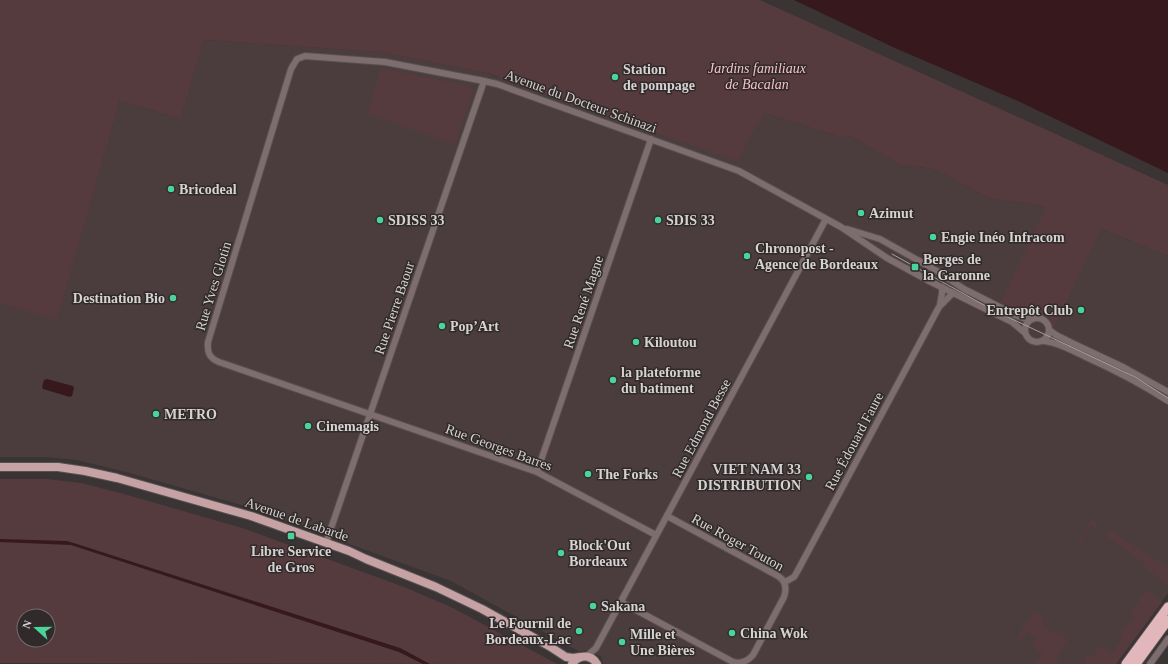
<svg xmlns="http://www.w3.org/2000/svg" width="1168" height="664" viewBox="0 0 1168 664" font-family="Georgia,serif">
<rect width="100%" height="100%" fill="#3b3434"/>
<polygon fill="#4b3d3e" points="204,40 381,52 487,73 496,77 764,113 843,138 848,135 900,165 934,169 988,198 1046,207 1168,256 1168,593 1116,664 604,664 603,663 601,656 586,650 580,652 451,581 248,507 130,473 77,460 45,457 0,457 0,303 57,319 120,101 181,119"/>
<g fill="#553b3e" fill-rule="evenodd">
<path d="M0,0H760L1168,185V256L1101,229L1054,328C1047,324 1050,316 1052,309L1045,306L1039,314L1030,316L1000,303L1046,207L988,198L934,169L900,165L848,135L843,138L764,113L737,161L487,73L381,52L204,40L181,119L120,101L57,320L0,303Z"/>
<polygon points="381,68 470,86 473,92 455,144 367,114"/>
<path d="M0,479H47L81,483L124,494L242,528L404,587L453,608L557,664L0,663ZM24,616H48V640H24Z"/>
<polygon points="1092,519 1097,522 1096,524 1098,527 1096,529 1093,526 1090,526 1077,547 1075,547"/>
<polygon points="1110,530 1168,568 1168,585 1144,567 1145,564 1107,536 1107,535"/>
<polygon points="1146,590 1162,602 1116,664 1084,664 1084,662 1087,654 1093,658 1096,653 1095,652 1100,646 1112,653 1119,644 1123,628 1134,619 1130,614"/>
<path d="M1034,611L1042,617C1044,633 1052,631 1065,634L1063,637L1068,640L1055,660L1061,664H1035L1042,654L1040,652L1032,646L1037,638L1027,632L1021,640L1017,638Z"/>
</g>
<g fill="#37181c">
<polygon points="794,0 1168,0 1168,173 1018,101 895,48"/>
<polygon points="47,379 73,386 74,388 72,396 70,397 43,389 42,387 44,380"/>
<polygon points="0,539 67,541 80,545 400,648 430,664 423,664 399,652 71,545 0,542"/>
</g>
<g fill="none" stroke-linecap="round" stroke-linejoin="round">
<g stroke="#575050" stroke-width="8">
<g id="minor">
<polyline points="847,229 880,239 937,271 964,289 978,296 1015,315 1026,319 1031,319"/>
<polyline points="940,305 942,293 942,287"/>
<circle cx="1037" cy="330" r="12"/>
<polyline points="1049,330 1056,335 1072,343 1123,367 1168,392"/>
<path d="M1043,341C1058,342 1073,351 1086,357C1115,370 1142,384 1168,401"/>
<polyline points="537,472 651,139"/>
<path d="M656,535L537,472L219,362C209,358 207,352 208,342L291,69L297,59L305,56L385,62L484,81L497,84L739,171L841,227L887,258L931,282L1012,322L1025,333"/>
<polyline points="326,543 484,81"/>
<polyline points="785,582 794,577 797,572 939,307 953,293"/>
<path d="M621,602L733,662C741,664 747,662 753,655L784,597C787,588 786,581 778,576L667,516"/>
<polyline points="587,656 596,648 826,219"/>
<polyline points="1150,664 1168,639"/>
</g>
</g>
<g stroke="#575050" stroke-width="10">
<g id="major">
<polyline points="0,467 58,467 85,471 117,478 251,516 349,551 366,559 436,587 482,609 549,646 566,657 573,658 580,657"/>
<path d="M572,664C579,654 591,654 597,664"/>
</g>
</g>
<g stroke="#575050" stroke-width="11">
<g id="highway">
<polyline points="1126,664 1168,607"/>
<polyline points="1136,664 1168,620"/>
</g>
</g>
<use href="#minor" stroke="#7e6d6e" stroke-width="6"/>
<use href="#major" stroke="#c6a2a5" stroke-width="8"/>
<use href="#highway" stroke="#e2b7bb" stroke-width="9"/>
<polyline stroke="#a59f9f" stroke-width="1" points="892,254 993,310 1135,377 1168,398"/>
</g>
<g fill="#4ad49c" stroke="#302a2a" stroke-width="1.5">
<circle cx="615" cy="77" r="4"/>
<circle cx="171" cy="189" r="4"/>
<circle cx="861" cy="213" r="4"/>
<circle cx="380" cy="220" r="4"/>
<circle cx="658" cy="220" r="4"/>
<circle cx="933" cy="237" r="4"/>
<circle cx="747" cy="256" r="4"/>
<rect x="911" y="263" width="8" height="8" rx="2"/>
<circle cx="173" cy="298" r="4"/>
<circle cx="1081" cy="310" r="4"/>
<circle cx="442" cy="326" r="4"/>
<circle cx="636" cy="342" r="4"/>
<circle cx="613" cy="380" r="4"/>
<circle cx="156" cy="414" r="4"/>
<circle cx="308" cy="426" r="4"/>
<circle cx="588" cy="474" r="4"/>
<circle cx="809" cy="477" r="4"/>
<rect x="287" y="532" width="8" height="8" rx="2"/>
<circle cx="561" cy="553" r="4"/>
<circle cx="593" cy="606" r="4"/>
<circle cx="579" cy="631" r="4"/>
<circle cx="732" cy="633" r="4"/>
<circle cx="622" cy="642" r="4"/>
</g>
<g text-anchor="middle" stroke-width="3" stroke-linejoin="round" paint-order="stroke">
<g font-size="14" font-style="italic" fill="#f7c0c5" stroke="#302a2a">
<text x="757" y="73">Jardins familiaux<tspan x="757" dy="16">de Bacalan</tspan></text>
</g>
<g font-size="14" font-weight="bold" fill="#d7d2d2" stroke="#302a2a" text-anchor="start">
<text x="623" y="74">Station<tspan x="623" dy="16">de pompage</tspan></text>
<text x="179" y="194">Bricodeal</text>
<text x="869" y="218">Azimut</text>
<text x="388" y="225">SDISS 33</text>
<text x="666" y="225">SDIS 33</text>
<text x="941" y="242">Engie Inéo Infracom</text>
<text x="755" y="253">Chronopost -<tspan x="755" dy="16">Agence de Bordeaux</tspan></text>
<text x="923" y="264">Berges de<tspan x="923" dy="16">la Garonne</tspan></text>
<text x="165" y="303" text-anchor="end">Destination Bio</text>
<text x="1073" y="315" text-anchor="end">Entrepôt Club</text>
<text x="450" y="331">Pop’Art</text>
<text x="644" y="347">Kiloutou</text>
<text x="621" y="377">la plateforme<tspan x="621" dy="16">du batiment</tspan></text>
<text x="164" y="419">METRO</text>
<text x="316" y="431">Cinemagis</text>
<text x="801" y="474" text-anchor="end">VIET NAM 33<tspan x="801" dy="16">DISTRIBUTION</tspan></text>
<text x="596" y="479">The Forks</text>
<text x="569" y="550">Block'Out<tspan x="569" dy="16">Bordeaux</tspan></text>
<text x="291" y="556" text-anchor="middle">Libre Service<tspan x="291" dy="16">de Gros</tspan></text>
<text x="601" y="611">Sakana</text>
<text x="571" y="628" text-anchor="end">Le Fournil de<tspan x="571" dy="16">Bordeaux-Lac</tspan></text>
<text x="740" y="638">China Wok</text>
<text x="630" y="639">Mille et<tspan x="630" dy="16">Une Bières</tspan></text>
</g>
<g font-size="14" fill="#d7d2d2" stroke="#302a2a">
<text transform="translate(581 101) rotate(20)" y="5">Avenue du Docteur Schinazi</text>
<text transform="translate(213 286) rotate(-73)" y="5">Rue Yves Glotin</text>
<text transform="translate(583 302) rotate(-71)" y="5">Rue René Magne</text>
<text transform="translate(394 308) rotate(-71)" y="5">Rue Pierre Baour</text>
<text transform="translate(701 428) rotate(-62)" y="5">Rue Edmond Besse</text>
<text transform="translate(854 441) rotate(-62)" y="5">Rue Édouard Faure</text>
<text transform="translate(499 447) rotate(20)" y="5">Rue Georges Barres</text>
<text transform="translate(297 519) rotate(19)" y="5">Avenue de Labarde</text>
<text transform="translate(738 542) rotate(29)" y="5">Rue Roger Touton</text>
</g>
</g>
<g transform="translate(36 628) rotate(291)"><circle r="19" fill="#302a2a" stroke="#736d6d"/>
<path d="M0-3L7 15L0 10L-7 15Z" fill="#4ad49c"/>
<text y="-6" font-size="11" font-weight="bold" text-anchor="middle" fill="#d7d2d2">N</text>
</g>
</svg>
